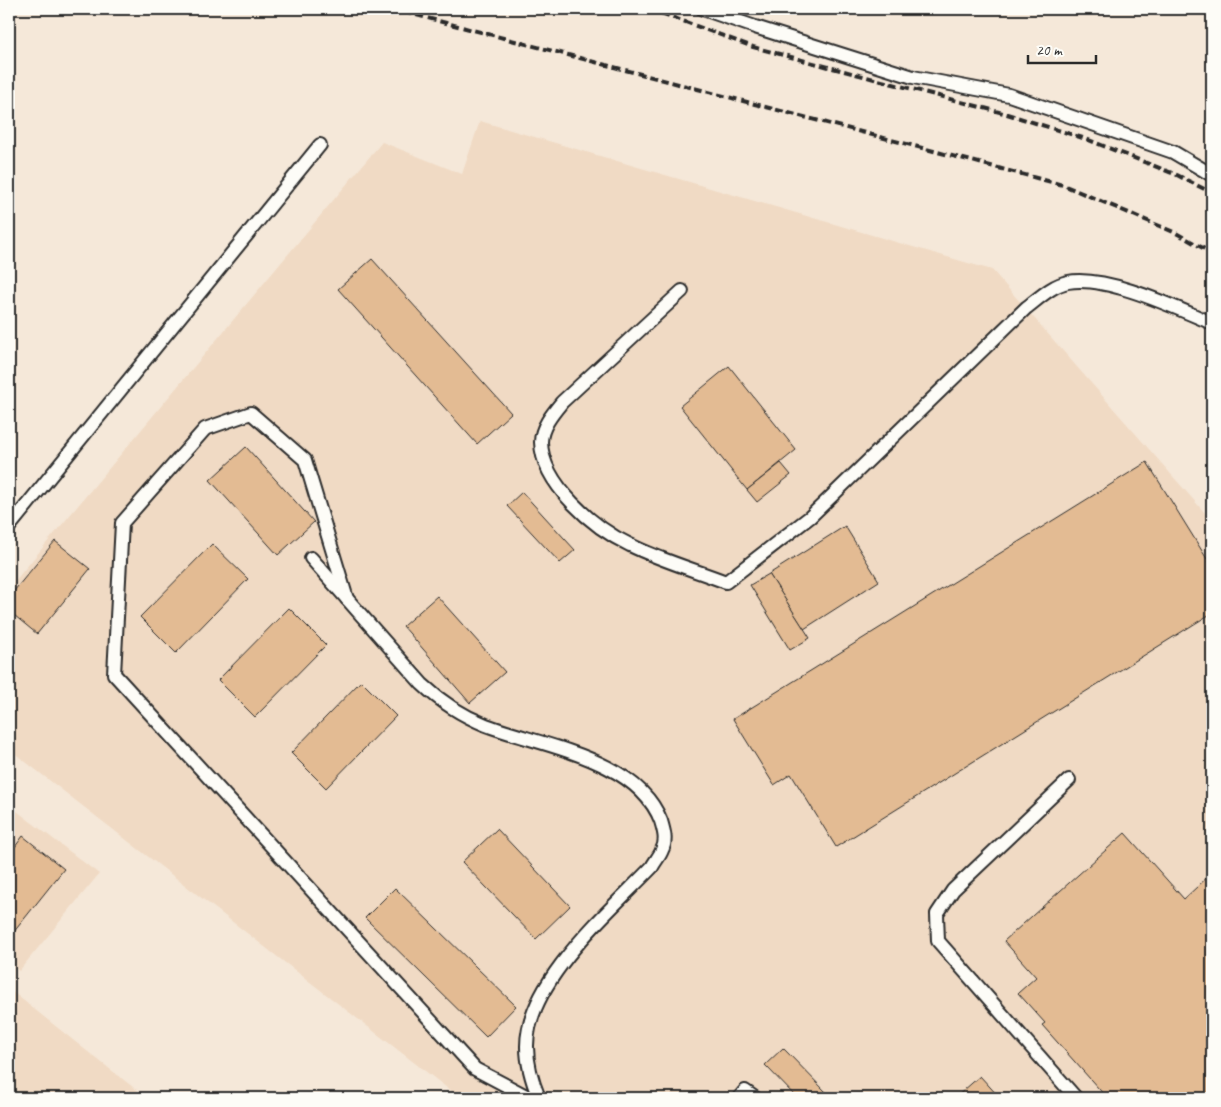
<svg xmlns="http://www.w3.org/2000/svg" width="1221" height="1107" viewBox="0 0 1221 1107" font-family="Caveat,sans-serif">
<rect width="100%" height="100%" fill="#f5e8d9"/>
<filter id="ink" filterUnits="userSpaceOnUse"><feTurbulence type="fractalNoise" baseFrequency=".02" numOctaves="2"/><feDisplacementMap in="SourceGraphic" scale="10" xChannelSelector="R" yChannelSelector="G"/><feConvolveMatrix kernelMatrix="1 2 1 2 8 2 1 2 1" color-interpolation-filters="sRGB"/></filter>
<g filter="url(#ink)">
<g fill="#f0dac4">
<polygon points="480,121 992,270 1212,521 1212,1098 460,1098 9,749 9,588 382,142 462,174"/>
<polygon points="9,805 99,874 19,971 9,963"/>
<polygon points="9,989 83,1048 147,1098 9,1098"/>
</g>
<g fill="#e3bb93" stroke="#2b2b2b">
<polygon points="372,259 511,413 477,444 338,289"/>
<polygon points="729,366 796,450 747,490 680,406"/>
<polygon points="246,447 314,522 278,555 210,480"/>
<polygon points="1147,462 1212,567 1212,613 836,847 791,774 774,785 733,719"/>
<polygon points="781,463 791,475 757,502 747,490"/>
<polygon points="522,492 575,550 560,563 507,506"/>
<polygon points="845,526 879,581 804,629 769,574"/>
<polygon points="55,541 90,569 37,634 9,611 9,597"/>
<polygon points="212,544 248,579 176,653 140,617"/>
<polygon points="769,574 810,638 790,650 750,585"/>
<polygon points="437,596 505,672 470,703 403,626"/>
<polygon points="289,608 326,645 255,717 218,680"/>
<polygon points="361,681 396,716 326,788 291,753"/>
<polygon points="497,829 570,906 536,939 462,862"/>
<polygon points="1125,833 1184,899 1212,873 1212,1098 1107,1098 1042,1025 1045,1023 1018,993 1036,977 1004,941"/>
<polygon points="23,836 64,869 9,938 9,855"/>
<polygon points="395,888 516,1006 486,1037 365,918"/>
<polygon points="783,1048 826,1092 819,1098 797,1098 765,1065"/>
<polygon points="980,1076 1000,1098 955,1098"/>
<polygon points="826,1092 832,1098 819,1098"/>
</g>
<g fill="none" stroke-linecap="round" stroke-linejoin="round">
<g stroke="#2b2b2b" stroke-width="16">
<g id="service">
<polyline points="703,9 755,27 913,77 1009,95 1173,152 1212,175"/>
<path d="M682,291L562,402C553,413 541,427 541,442C542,484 594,528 630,545C660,560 695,570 726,582L810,517L1026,308C1038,299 1052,285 1068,282C1107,275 1176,308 1212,323"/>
<polyline points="9,527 320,145"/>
<path d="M311,558L422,684C441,702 461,715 486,725C541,746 637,758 661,821C664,831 667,841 662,850C660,856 655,861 652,867C610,911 526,982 527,1047C527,1065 532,1081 539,1098"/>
<polyline points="347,599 305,460 251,413 205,429 122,523 114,674 475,1069 530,1098"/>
<polyline points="1069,780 953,890 937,914 938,941 1076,1098"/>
<polyline points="739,1098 745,1091 755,1098"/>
</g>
</g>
<use href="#service" stroke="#fdfcf7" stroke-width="12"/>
<g stroke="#2b2b2b" stroke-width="4" stroke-dasharray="8 4" stroke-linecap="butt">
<polyline points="393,9 1063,185 1176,233 1212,253"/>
<polyline points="650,9 753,47 1007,114 1086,139 1177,175 1212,193"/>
</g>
</g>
</g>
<rect width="1221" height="1107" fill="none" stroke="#fdfcf7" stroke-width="30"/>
<rect x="15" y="15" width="1191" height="1077" fill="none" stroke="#2b2b2b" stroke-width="2" filter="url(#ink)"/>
<path d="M1028 55v8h68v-8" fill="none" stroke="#2b2b2b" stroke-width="2.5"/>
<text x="1036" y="55" font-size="15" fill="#2b2b2b" stroke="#fdfcf7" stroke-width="4" paint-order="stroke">20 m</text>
</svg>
